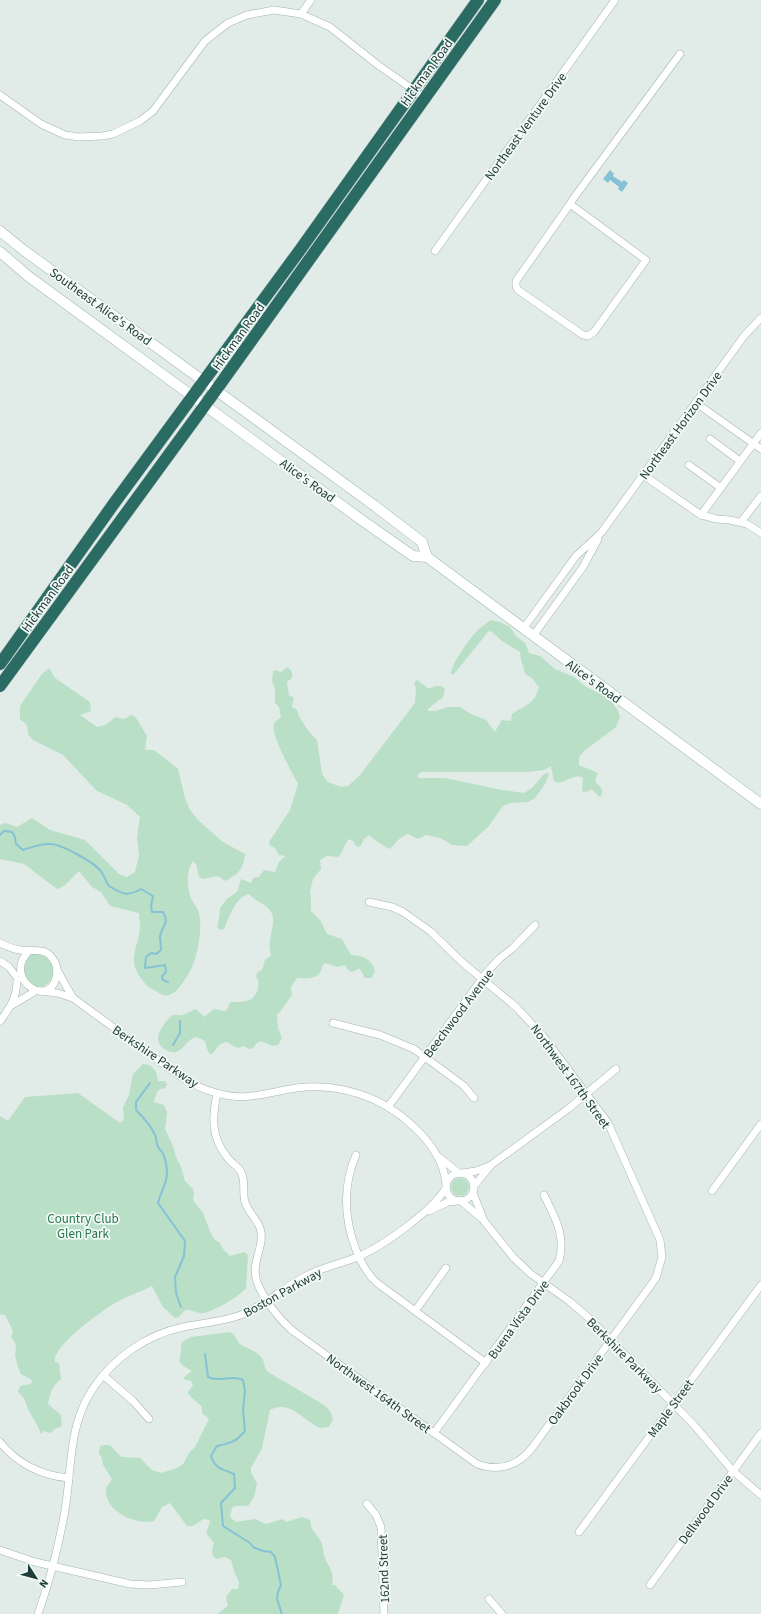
<svg xmlns="http://www.w3.org/2000/svg" width="761" height="1614" viewBox="0 0 761 1614" font-family="'Source Sans 3',sans-serif">
<rect width="100%" height="100%" fill="#e1ece8"/>
<g fill="#b9dfc6">
<path d="M491,620L500,622L510,627L516,636L525,643L529,653L540,656L555,669L574,677L586,687L608,697L617,709L620,717L616,727L584,751L579,757V765L598,773L595,780C598,787 605,787 601,796L599,797L592,789L586,792L582,791L583,778C572,772 565,785 554,782L551,766L544,770L527,772H421L417,776L419,778H445L502,790L524,793L532,788L544,774L548,773L549,774L545,784L535,798L528,802L511,803L503,806L488,827L467,846L452,845L440,838L426,835L418,839L408,834L399,839L390,849C387,848 373,839 369,835L364,839L360,847L356,846L353,841L349,839C343,845 344,852 338,857L327,856L320,860L321,869L313,879L310,891L311,897V911L320,920L327,934L342,939L351,955C362,955 372,959 375,971L371,978H365L360,969H358L352,972L348,970L345,965L337,967L325,963C321,966 323,968 321,971C317,980 304,978 297,978L291,987L292,995L280,1012L277,1014L278,1028L282,1038L278,1045L272,1046L261,1041L257,1043L253,1048L249,1049L244,1046C235,1051 233,1044 226,1042L220,1044L212,1054H210L207,1049L205,1041L197,1037C185,1039 183,1054 172,1052C166,1052 157,1045 158,1038C158,1032 167,1018 173,1015C176,1014 179,1016 182,1015C186,1014 191,1011 196,1009L204,1017L214,1009L225,1011L228,1008L230,1002H243L252,999C258,992 261,984 256,976L258,972L262,970L265,960L271,956C271,954 270,952 270,950C267,938 279,920 269,909C263,903 255,901 249,894C235,897 229,918 224,929L220,930L217,927L219,919L220,908L228,898L237,892L241,879L251,883L253,878L259,877L264,870L275,872L279,862L285,856L279,855L275,848L270,846L269,842L290,810L298,784C292,772 270,734 274,723L281,717L279,707L275,703V689L272,681L273,672L275,670L281,672L288,667L292,672V678L287,682L289,695L294,698L292,707L297,710C299,719 310,734 317,740L322,774L328,782L341,787L348,786L360,775L415,703L416,688L414,683L417,680L424,685L427,688C434,689 438,682 445,689L443,697L428,709V711H435L448,707H460L469,713L486,720L494,731L496,730L502,720L511,721L512,714C525,705 535,704 539,687L532,678L525,674C524,666 520,660 520,652L502,641L491,631L488,632L454,674L452,675L451,673C452,663 470,638 478,630C482,626 487,623 491,620Z"/>
<path d="M49,668L55,678L90,702L91,711L80,715L97,727L105,725L116,717L124,719L132,715L136,718L147,736L145,750H154L178,769L185,798L190,810L198,820L223,842L245,854C243,869 239,874 225,881L218,876L202,879L199,877L196,864L193,861C185,872 187,891 193,902C194,905 197,907 198,910C204,926 197,961 188,975C182,984 172,1002 159,993C154,990 147,987 144,982C124,960 140,947 140,925C140,921 139,916 139,913L110,906L101,892L92,887L79,871L64,886L57,889L24,864L0,859V825L5,823L17,827L32,818L50,830L85,840L119,874L127,877L135,872L139,855L137,838L140,817L127,805L97,791L63,755L33,740L28,734L27,725L20,719V706L42,674Z"/>
<path d="M33,953C58,955 61,982 37,989L19,976L29,954Z"/>
<path d="M143,1064L150,1065L156,1072L158,1081H165L167,1085L165,1088L158,1090L154,1101V1102L164,1105L167,1113L165,1129L173,1146L176,1157L181,1167L185,1181L193,1189L194,1194L193,1200L203,1213L211,1234L215,1240L220,1243L223,1249L230,1256L245,1252L248,1255L246,1288C240,1296 213,1312 203,1313C197,1314 191,1309 185,1310L179,1317L175,1318L163,1307L152,1286C140,1292 127,1296 115,1303C102,1311 52,1346 55,1362L59,1363L61,1379C52,1386 50,1393 48,1404L61,1415L62,1426L55,1429L50,1433L44,1431L41,1434L37,1425L28,1409L24,1398L18,1392L20,1386L31,1384L32,1380L21,1374L18,1367L15,1356L16,1345L11,1337L13,1331L5,1315L0,1314V1116L8,1121L25,1097L78,1093L120,1123L124,1120L123,1107L129,1095L133,1074Z"/>
<circle cx="460" cy="1187" r="9"/>
<path d="M230,1332C236,1335 236,1340 240,1344C247,1349 256,1350 262,1358C265,1363 264,1368 268,1372L324,1405L330,1411L333,1419L329,1427L320,1428C304,1421 290,1399 270,1410L262,1448L251,1468V1472L257,1484L254,1497L249,1505L245,1506H236L232,1508L230,1517L236,1522L255,1519L266,1524L283,1519L286,1522L302,1517L310,1520C312,1534 316,1532 321,1542C323,1546 323,1551 324,1555C328,1568 335,1570 332,1585H335L344,1595L338,1614H217L228,1606L226,1597L232,1589H238L239,1582L235,1574L231,1560L225,1557L216,1559C210,1554 212,1550 214,1543L206,1533L210,1522L209,1520L204,1519L192,1526H187L170,1503L162,1507L154,1521C137,1526 104,1511 106,1490C106,1485 110,1483 112,1479L103,1465L102,1458L99,1453L100,1446C114,1442 112,1450 122,1457L140,1458L152,1470L161,1473L177,1468L183,1464L189,1453L195,1447L209,1419L202,1413V1407L188,1394V1392L193,1385L191,1381L184,1379V1377L192,1371L183,1366L179,1361C182,1354 180,1349 182,1342L191,1337Z"/>
</g>
<polygon fill="#86c2d5" points="610,170 614,174 613,176 622,182 624,180 628,183 622,192 618,189 619,187 610,180 608,183 603,179"/>
<g fill="none" stroke-linecap="round" stroke-linejoin="round">
<g stroke="#86c2d5" stroke-width="2">
<path d="M0,835L4,831L12,832L15,837L16,844L23,850C32,847 41,843 51,844C61,844 93,862 100,870C104,874 105,881 109,886C122,894 127,897 141,889L153,896L151,906L152,912H163C170,924 162,925 160,936C160,941 161,946 161,950L156,954L151,953L146,957L145,968L165,965L166,972L162,976L163,980L168,982"/>
<polyline points="173,1045 180,1033 180,1021"/>
<path d="M150,1083L136,1102V1110C143,1117 151,1125 155,1135C157,1139 156,1143 158,1147C159,1149 161,1150 162,1152C165,1156 167,1167 167,1173C167,1184 160,1193 158,1203L185,1241L184,1256L175,1277L176,1293L181,1307"/>
<path d="M205,1354L208,1377C220,1383 232,1374 243,1380L245,1391L243,1410L245,1431C236,1442 231,1443 217,1446L211,1456C215,1469 223,1469 234,1474L235,1488L221,1503L223,1526L250,1543L253,1547L263,1551L271,1552L275,1557L281,1585L278,1592L277,1599L282,1614"/>
</g>
<g stroke="#a3b4b0" stroke-width="8">
<g id="street">
<polyline points="301,14 311,0"/>
<polyline points="0,95 41,124 65,135 79,137 102,136 113,134 140,121 153,111 205,41 228,23 247,15 274,10 301,14 330,27 378,65 425,98"/>
<polyline points="570,204 646,260 594,332 588,336 583,335 518,290 516,286 516,281 570,204 573,199 680,54"/>
<polyline points="435,251 615,0"/>
<polyline points="696,403 761,449"/>
<polyline points="710,439 740,461"/>
<polyline points="689,465 721,488"/>
<polyline points="643,475 701,515 717,519 730,520 747,524 761,533"/>
<polyline points="701,515 761,433"/>
<polyline points="741,522 761,496"/>
<polyline points="523,629 576,556 601,533 744,336 761,318"/>
<polyline points="533,636 583,567 598,539"/>
<path d="M0,943C6,946 13,949 20,950C29,952 39,948 47,953C52,956 57,964 57,970C55,1014 0,980 29,951"/>
<polyline points="0,961 9,967 15,975"/>
<polyline points="57,970 73,998"/>
<path d="M41,991L57,993L73,998C99,1017 125,1036 151,1055C169,1068 188,1084 210,1091C244,1103 263,1093 296,1088C339,1082 383,1097 414,1127C430,1142 444,1162 446,1184"/>
<polyline points="12,1005 34,992"/>
<path d="M0,1021C10,1008 17,997 17,980"/>
<polyline points="333,1023 380,1035 414,1049 464,1086 474,1098"/>
<path d="M217,1094C212,1117 211,1137 227,1157C231,1163 238,1166 241,1172C246,1182 242,1192 245,1202C248,1212 257,1219 260,1228C266,1246 250,1261 257,1282C264,1300 279,1319 293,1331L477,1464C499,1472 518,1466 532,1448L656,1278L662,1257L660,1240L608,1123L543,1036L516,1007L463,963L430,931L403,912L392,907L369,902"/>
<polyline points="388,1107 487,972 500,958 513,948 535,925"/>
<path d="M356,1155C342,1187 344,1218 356,1250C361,1263 367,1274 377,1283L486,1363"/>
<polyline points="439,1157 459,1173"/>
<circle cx="460" cy="1187" r="14"/>
<polyline points="463,1173 476,1171 489,1166"/>
<polyline points="474,1186 491,1165 568,1109 616,1069"/>
<polyline points="712,1191 761,1124"/>
<polyline points="473,1193 484,1221 513,1257 531,1274 569,1301 589,1318 694,1425 733,1471 761,1495"/>
<polyline points="461,1201 481,1218"/>
<polyline points="429,1211 448,1202 457,1201"/>
<polyline points="415,1311 446,1268"/>
<polyline points="103,1375 133,1401 149,1419"/>
<path d="M434,1433L559,1261C566,1235 555,1218 544,1195"/>
<path d="M0,1442C16,1463 42,1476 69,1478"/>
<polyline points="367,1504 376,1515 381,1527 384,1614"/>
<polyline points="579,1532 761,1285"/>
<polyline points="0,1550 35,1562 130,1584 150,1585 182,1582"/>
<polyline points="650,1585 761,1433"/>
<polyline points="489,1599 502,1614"/>
<path d="M38,1614C50,1580 59,1545 65,1510C72,1469 68,1427 92,1390C113,1358 146,1335 183,1327C202,1323 220,1322 238,1316C264,1307 283,1287 308,1275C323,1267 341,1264 357,1257C382,1247 432,1211 446,1188"/>
</g>
</g>
<g stroke="#9fb9b2" stroke-width="11">
<g id="secondary">
<polyline points="0,231 22,249 375,506 422,542 427,557 761,804"/>
<polyline points="0,252 28,276 363,521 413,556 427,557"/>
</g>
</g>
<g stroke="#c1c9c8" stroke-width="13">
<g id="highway">
<polyline points="0,664 115,502 300,250 478,0"/>
<polyline points="0,686 216,390 495,0"/>
</g>
</g>
<use href="#street" stroke="#fff" stroke-width="7"/>
<use href="#secondary" stroke="#fff" stroke-width="10"/>
<use href="#highway" stroke="#2a6c64" stroke-width="12"/>
</g>
<g text-anchor="middle" stroke-width="3.5" stroke-linejoin="round" paint-order="stroke">
<g font-size="13" fill="#203e39" stroke="#f2f9f6">
<text transform="translate(426 72) rotate(-54)" y="5">Hickman Road</text>
<text transform="translate(525 126) rotate(-54)" y="5">Northeast Venture Drive</text>
<text transform="translate(101 306) rotate(36)" y="5">Southeast Alice's Road</text>
<text transform="translate(238 336) rotate(-54)" y="5">Hickman Road</text>
<text transform="translate(680 425) rotate(-54)" y="5">Northeast Horizon Drive</text>
<text transform="translate(308 480) rotate(36)" y="5">Alice's Road</text>
<text transform="translate(47 598) rotate(-54)" y="5">Hickman Road</text>
<text transform="translate(594 681) rotate(36)" y="5">Alice's Road</text>
<text transform="translate(458 1013) rotate(-53)" y="5">Beechwood Avenue</text>
<text transform="translate(156 1056) rotate(34)" y="5">Berkshire Parkway</text>
<text transform="translate(571 1076) rotate(54)" y="5">Northwest 167th Street</text>
<text transform="translate(282 1292) rotate(-29)" y="5">Boston Parkway</text>
<text transform="translate(518 1319) rotate(-54)" y="5">Buena Vista Drive</text>
<text transform="translate(625 1355) rotate(45)" y="5">Berkshire Parkway</text>
<text transform="translate(575 1389) rotate(-54)" y="5">Oakbrook Drive</text>
<text transform="translate(379 1393) rotate(36)" y="5">Northwest 164th Street</text>
<text transform="translate(670 1408) rotate(-54)" y="5">Maple Street</text>
<text transform="translate(705 1509) rotate(-54)" y="5">Dellwood Drive</text>
<text transform="translate(383 1569) rotate(-92)" y="5">162nd Street</text>
</g>
<g font-size="13" fill="#28774d" stroke="#f2f9f6">
<text x="83" y="1223">Country Club<tspan x="83" dy="15">Glen Park</tspan></text>
</g>
</g>
<g transform="translate(36 1578) rotate(126)" stroke="#f2f9f6" stroke-width="3" paint-order="stroke">
<path d="M0-3L7 15L0 10L-7 15Z" fill="#203e39"/>
<text y="-6" font-size="11" font-weight="bold" text-anchor="middle" fill="#203e39">N</text>
</g>
</svg>
